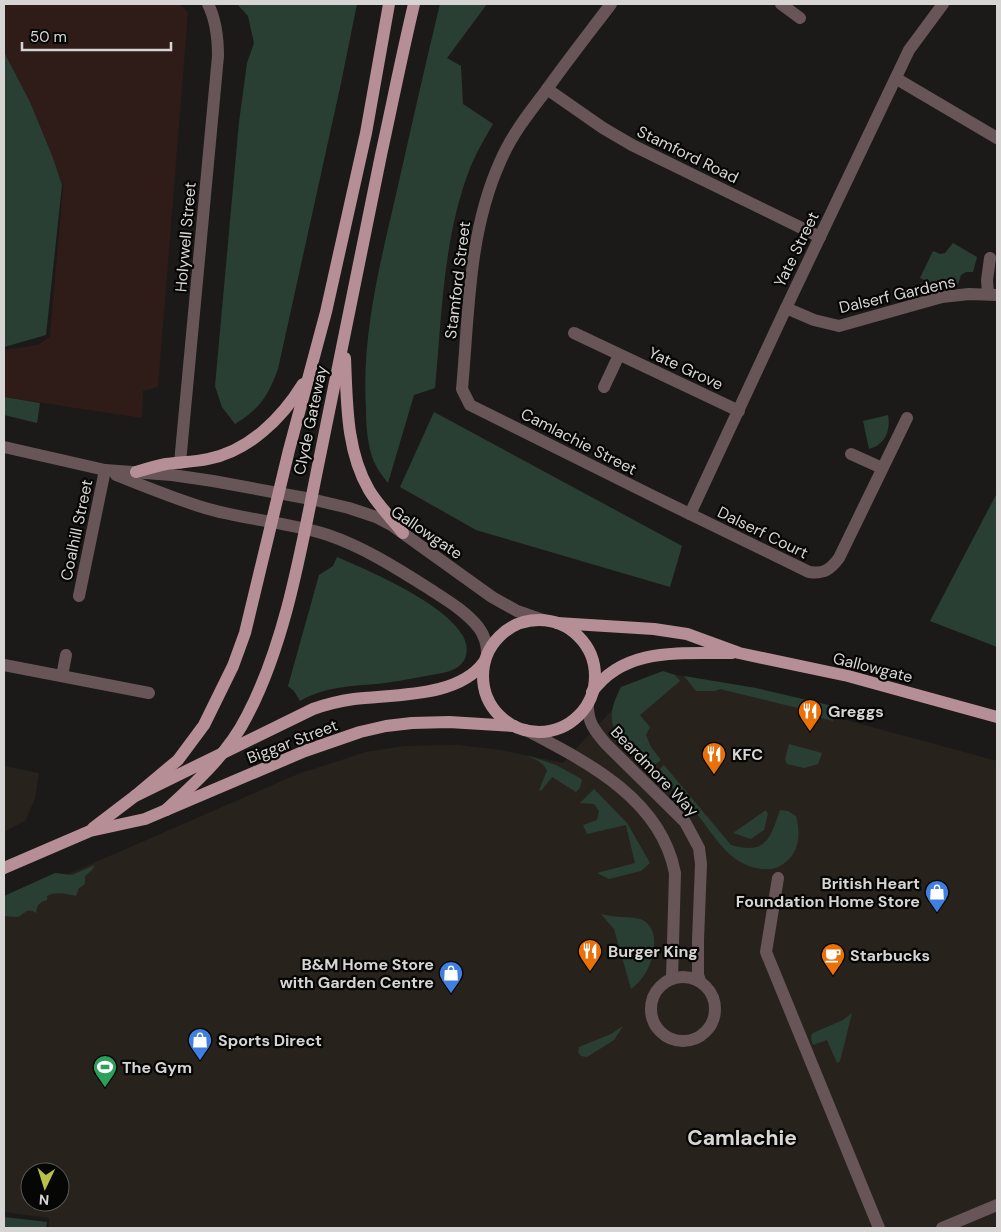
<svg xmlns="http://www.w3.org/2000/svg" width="1001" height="1232" viewBox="0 0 1001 1232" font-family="'DM Sans',sans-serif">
<rect width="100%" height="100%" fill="#1c1a18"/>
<g fill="#27231c" fill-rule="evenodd">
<path d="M664,673L684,676L997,761V1228H49V1218L4,1212V902L298,774L366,752L404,746L457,745L501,750L563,763L638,682ZM30,1172H60V1202H30Z"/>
<polygon points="4,766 39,773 35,798 26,820 4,832"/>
</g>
<polygon fill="#2f1c18" points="4,4 180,4 188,13 158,387 143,391 142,418 4,397 4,350 38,345 50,337 63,186 30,102 4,52"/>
<g fill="#2a3f33">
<path d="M237,4H357L341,83L278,369C268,396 260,409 235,424L222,407L215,386L239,122L247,63L254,43L248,16Z"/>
<path d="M440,4H487L447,58L461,66L463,104L493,124C485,138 476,153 470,168C443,238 442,314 435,388L414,395L388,483C381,474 374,465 371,453C367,439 366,423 366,408C361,330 383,253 400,177C413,119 426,62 440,4Z"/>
<polygon points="4,52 30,102 53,158 62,185 46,335 4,347"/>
<polygon points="953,243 977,257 973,272 966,272 961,275 958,285 941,288 920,278 933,251 940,254 945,253"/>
<polygon points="4,397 40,403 37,423 4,415"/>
<polygon points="434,412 682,546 670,587 476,530 400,487"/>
<path d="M888,415C891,430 885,445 869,449L863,421Z"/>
<polygon points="997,493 997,647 930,621"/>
<path d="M337,557C372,572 444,603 463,636C469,647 468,660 458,667C449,673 436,674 426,676C409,679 393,682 377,684C350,686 324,687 300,701L294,691L288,686L319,575L333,566Z"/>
<path d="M663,671L675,675L680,681L640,715L650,727L646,735L651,747L661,760L653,766C645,758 617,735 614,728C608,714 615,699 621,687Z"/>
<polygon points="684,676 756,688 833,706 835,710 833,721 798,712 798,708 720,689 715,691 696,691"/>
<polygon points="789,744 822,753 818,764 804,768 787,764 785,759"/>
<path d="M526,755L556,765L580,778L582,780L580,788L576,792L552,777L541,791L539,790L547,771C544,762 534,759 526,755Z"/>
<path d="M664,765L731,845C766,855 770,839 780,810L788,811L796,816C800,830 800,848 789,859C780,868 773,870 761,869C728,864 716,837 696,813C684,799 670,785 657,771Z"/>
<polygon points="594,789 627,823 650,863 641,871 609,879 597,873 635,863 626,825 587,834 583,825 597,820 599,811 594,804 580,803"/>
<polygon points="766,810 768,814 764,830 751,839 733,833"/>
<path d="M95,865L92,870L85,876V884L79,888L76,896C67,894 55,891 47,896V900C39,902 37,905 36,913C27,906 24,915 17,917C13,917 8,916 4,916V896L55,873L72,875Z"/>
<path d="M601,914C614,918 629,916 640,919C663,927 654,964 642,978C639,982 635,986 631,989L614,929Z"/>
<path d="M852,1013L840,1061L837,1063L827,1040L813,1045C811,1040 810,1037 813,1033L843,1020Z"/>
<polygon points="623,1026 614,1040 587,1057 581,1056 578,1052 579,1047 611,1034"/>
<polygon points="4,1217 47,1222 46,1228 4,1228"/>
</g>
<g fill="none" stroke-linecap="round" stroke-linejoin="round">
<g stroke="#685558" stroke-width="12">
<path d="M611,4C589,33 566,62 545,92C528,114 511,136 500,162C468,233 469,313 462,389L470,405L655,497L809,572C824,574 830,570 839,558L907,418"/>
<polyline points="781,4 800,18"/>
<polyline points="897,79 997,138"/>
<polyline points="547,89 603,128 632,145 820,237"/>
<polyline points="988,294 987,280 990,258"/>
<polyline points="786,308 814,320 839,326 942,297 969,294 997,295"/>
<polyline points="574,333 739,411"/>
<polyline points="604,387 619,355"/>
<polyline points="851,454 882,468"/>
<path d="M180,463L218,56C218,38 216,20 208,4"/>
<polyline points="690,514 786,308 909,50 943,4"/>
<polyline points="79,596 105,470"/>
<polyline points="4,665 149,693"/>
<polyline points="62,676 66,655"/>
<path d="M588,703C587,721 594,730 606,744L685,822L699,848L701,864L698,940V975L700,981"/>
<path d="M526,730C587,762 661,799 675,873L672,978"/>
<polyline points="778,878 766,952 879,1228"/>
<circle cx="683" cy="1009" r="32"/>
<polyline points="942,1228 997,1205"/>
</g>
<g stroke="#685558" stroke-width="12">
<polyline points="4,447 105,470 172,475 213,481 311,499 349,508 376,517 393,526 492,597 517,611 543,620"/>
<path d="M116,475C146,487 175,499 205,508C245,520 288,522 328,535C363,547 393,566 425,586C443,598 465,610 479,628C484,635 487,644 487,653"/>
</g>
<g stroke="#b68f96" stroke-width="12">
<path d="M345,358C347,402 346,451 369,490C378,505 392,519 403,533"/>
<path d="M136,472C146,469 156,466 166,464C180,462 194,462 208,459C249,451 282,418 303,384"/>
<circle cx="539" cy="676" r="56"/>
<polyline points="557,623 654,629 687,634 739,653 848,676 997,717"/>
<path d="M592,692C625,646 682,654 732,653"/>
<polyline points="135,796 178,760 204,725 233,666 245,633 289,450 326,312 366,133 389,4"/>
<path d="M166,810C196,782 228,754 247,716C288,638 303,537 321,451C341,353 361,254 381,155C392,105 402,54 414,4"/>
<path d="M93,828L135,796L313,709C327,704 340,701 354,699C394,694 458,698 484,662"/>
<polyline points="4,868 90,831 145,819 305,751 360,732 386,726 412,723 449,722 514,726"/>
</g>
</g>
<defs>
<g id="restaurant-pin" transform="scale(1.25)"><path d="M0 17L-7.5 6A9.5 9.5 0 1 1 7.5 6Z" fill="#e8710a" stroke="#060605"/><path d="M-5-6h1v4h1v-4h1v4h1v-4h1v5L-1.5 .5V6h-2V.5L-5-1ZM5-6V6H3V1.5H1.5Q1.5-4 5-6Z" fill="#fff"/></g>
<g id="shop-pin" transform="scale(1.25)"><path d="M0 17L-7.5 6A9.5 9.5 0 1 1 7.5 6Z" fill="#3f7fe0" stroke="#060605"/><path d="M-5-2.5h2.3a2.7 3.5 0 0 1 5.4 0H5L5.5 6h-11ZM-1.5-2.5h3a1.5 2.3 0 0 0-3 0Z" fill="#fff"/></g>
<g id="cafe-pin" transform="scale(1.25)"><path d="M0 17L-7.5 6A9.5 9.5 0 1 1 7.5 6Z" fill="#e8710a" stroke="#060605"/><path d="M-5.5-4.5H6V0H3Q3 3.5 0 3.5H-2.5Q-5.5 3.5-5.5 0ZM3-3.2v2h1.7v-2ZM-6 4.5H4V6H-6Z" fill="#fff"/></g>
<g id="stadium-pin" transform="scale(1.25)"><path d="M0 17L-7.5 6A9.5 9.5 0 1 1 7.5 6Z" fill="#2e9e5b" stroke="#060605"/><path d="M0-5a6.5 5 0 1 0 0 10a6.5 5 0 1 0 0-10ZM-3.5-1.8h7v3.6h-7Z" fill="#fff"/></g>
</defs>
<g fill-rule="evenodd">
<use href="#restaurant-pin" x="810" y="711"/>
<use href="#restaurant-pin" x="714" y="754"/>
<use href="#shop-pin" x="937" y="892"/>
<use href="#restaurant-pin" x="590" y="951"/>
<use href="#cafe-pin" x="833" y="955"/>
<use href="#shop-pin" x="451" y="973"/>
<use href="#shop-pin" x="200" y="1040"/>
<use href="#stadium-pin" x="105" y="1067"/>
</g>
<g text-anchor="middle" stroke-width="4.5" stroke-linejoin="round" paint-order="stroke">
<g font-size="16" fill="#d6d5d3" stroke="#060605">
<text transform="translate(688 154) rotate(26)" y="6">Stamford Road</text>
<text transform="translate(185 237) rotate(-85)" y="6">Holywell Street</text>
<text transform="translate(796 249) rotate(-64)" y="6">Yate Street</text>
<text transform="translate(457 280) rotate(-83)" y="6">Stamford Street</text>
<text transform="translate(897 294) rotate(-13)" y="6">Dalserf Gardens</text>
<text transform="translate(686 368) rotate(25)" y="6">Yate Grove</text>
<text transform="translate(310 420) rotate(-78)" y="6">Clyde Gateway</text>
<text transform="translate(579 441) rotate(27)" y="6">Camlachie Street</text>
<text transform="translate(76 530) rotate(-78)" y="6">Coalhill Street</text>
<text transform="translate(427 532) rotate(34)" y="6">Gallowgate</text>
<text transform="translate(763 532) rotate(26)" y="6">Dalserf Court</text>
<text transform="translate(873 667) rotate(14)" y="6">Gallowgate</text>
<text transform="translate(292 741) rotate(-21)" y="6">Biggar Street</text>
<text transform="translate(655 771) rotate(46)" y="6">Beardmore Way</text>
</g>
<g font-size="16" font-weight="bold" fill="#d6d5d3" stroke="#060605" text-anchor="start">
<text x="828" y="717">Greggs</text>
<text x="732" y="760">KFC</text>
<text x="920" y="889" text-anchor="end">British Heart<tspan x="920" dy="18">Foundation Home Store</tspan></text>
<text x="608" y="957">Burger King</text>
<text x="850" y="961">Starbucks</text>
<text x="434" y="970" text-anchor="end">B&amp;M Home Store<tspan x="434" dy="18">with Garden Centre</tspan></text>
<text x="218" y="1046">Sports Direct</text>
<text x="122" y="1073">The Gym</text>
</g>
<g font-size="21" font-weight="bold" fill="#d9d6d4" stroke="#060605">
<text x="742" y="1145">Camlachie</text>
</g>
</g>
<rect width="1001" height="1232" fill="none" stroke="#d6d5d3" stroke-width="10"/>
<g transform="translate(45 1187) rotate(184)"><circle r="24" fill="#060605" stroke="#595957"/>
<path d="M0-4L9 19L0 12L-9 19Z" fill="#b8c147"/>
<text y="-8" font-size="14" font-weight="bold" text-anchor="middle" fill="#d6d5d3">N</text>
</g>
<path d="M22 42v8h149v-8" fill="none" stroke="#d6d5d3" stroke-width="2.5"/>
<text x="30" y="42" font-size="15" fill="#d6d5d3" stroke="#060605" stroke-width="4" paint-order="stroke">50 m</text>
</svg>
